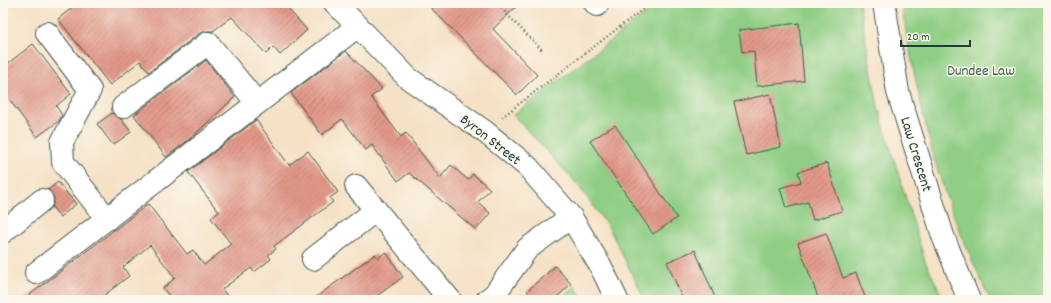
<svg xmlns="http://www.w3.org/2000/svg" width="1051" height="303" viewBox="0 0 1051 303" font-family="Dekko,sans-serif">
<defs>
<pattern id="building-hatch" width="6" height="6" patternUnits="userSpaceOnUse"><rect width="6" height="6" fill="#e29889"/><path d="M-1 1l2-2M0 6l6-6M5 7l2-2" fill="none" stroke="#b77d71"/></pattern>
</defs>
<rect width="100%" height="100%" fill="#fbf7ec"/>
<filter id="ink" filterUnits="userSpaceOnUse"><feTurbulence type="fractalNoise" baseFrequency=".025" numOctaves="2"/><feDisplacementMap in="SourceGraphic" scale="8" xChannelSelector="R" yChannelSelector="G"/><feConvolveMatrix kernelMatrix="1 2 1 2 8 2 1 2 1" color-interpolation-filters="sRGB"/></filter>
<filter id="wash" filterUnits="userSpaceOnUse"><feTurbulence type="fractalNoise" baseFrequency=".012" numOctaves="4" result="noise"/><feDisplacementMap in="SourceGraphic" scale="16" xChannelSelector="R" yChannelSelector="G"/><feGaussianBlur stdDeviation="0.9" result="paint"/><feColorMatrix in="noise" values="0 0 0 0 0 0 0 0 0 0 0 0 0 0 0 0 0 1.4 0 .05"/><feComposite in="paint" operator="in"/></filter>
<g filter="url(#wash)">
<rect width="100%" height="100%" fill="#f5e1c5"/>
<g fill="#8fce84" stroke="#57865c">
<polygon points="660,3 859,3 878,107 925,261 944,300 645,300 609,228 578,185 513,115"/>
<path d="M901,3H1048V300H990C969,253 947,205 933,155C920,105 910,54 901,3Z"/>
<polygon points="575,286 584,300 558,300"/>
</g>
<g id="blocks">
<g fill="url(#building-hatch)">
<polygon points="78,3 283,3 307,30 280,55 273,47 266,54 232,17 213,31 207,31 200,33 149,72 140,61 110,85 58,19"/>
<polygon points="426,3 520,3 493,29 537,75 517,95"/>
<polygon points="799,23 804,81 757,86 754,51 742,52 739,30"/>
<polygon points="33,44 71,94 56,106 62,115 59,121 37,137 3,91 3,67"/>
<polygon points="346,51 382,89 371,97 401,137 406,133 440,178 451,165 468,180 473,174 490,189 478,202 490,213 476,230 409,173 398,181 372,145 366,150 342,119 322,135 291,93"/>
<polygon points="206,60 235,97 190,139 166,157 134,115"/>
<polygon points="770,94 781,147 746,155 734,102"/>
<polygon points="112,113 121,119 131,132 113,145 97,124"/>
<polygon points="256,120 289,165 308,151 338,192 330,198 333,202 274,246 276,249 268,255 271,259 254,272 251,268 222,289 230,300 172,300 163,288 175,278 150,245 123,267 129,276 98,300 23,300 148,204 187,254 193,250 204,265 231,244 211,218 219,212 188,172"/>
<polygon points="615,125 677,218 653,234 590,141"/>
<polygon points="827,163 842,211 813,220 808,202 786,208 780,188 801,182 798,172"/>
<polygon points="58,182 76,204 60,217 52,207 54,198 48,190"/>
<polygon points="826,233 843,278 856,273 866,300 819,300 798,243"/>
<polygon points="695,250 716,300 683,300 667,262"/>
<polygon points="386,252 403,277 371,300 312,300 375,254 378,258"/>
<polygon points="555,266 571,284 554,300 536,300 527,291"/>
</g>
</g>
</g>
<g filter="url(#ink)">
<use href="#blocks" fill-opacity="0" stroke="#3f564a" stroke-width="1"/>
<g fill="none" stroke-linecap="round" stroke-linejoin="round">
<g stroke="#3f564a" stroke-width="24">
<g id="minor">
<polyline points="335,3 408,78 484,131 528,167 571,217 601,267 617,300"/>
<polyline points="595,3 597,5"/>
<polyline points="884,3 898,92 943,236 969,300"/>
<polyline points="47,33 90,90 62,142 63,162 107,219"/>
<polyline points="123,107 208,43 257,103"/>
<polyline points="356,186 450,300"/>
<polyline points="3,232 42,200"/>
<polyline points="313,259 376,210"/>
<polyline points="36,273 358,26"/>
<polyline points="487,300 494,295 527,249 571,217"/>
</g>
</g>
<g stroke="#3f564a" stroke-width="2.5" stroke-dasharray="1 3" stroke-linecap="butt">
<polyline points="496,3 543,51"/>
<polyline points="502,117 651,3"/>
</g>
<use href="#minor" stroke="#fff" stroke-width="22"/>
</g>
</g>
<g text-anchor="middle" stroke-width="3" stroke-linejoin="round" paint-order="stroke">
<g font-size="15" fill="#3b6148" stroke="#fbf7ec">
<text x="981" y="75">Dundee Law</text>
</g>
<g font-size="15" fill="#1f3d34" stroke="#fbf7ec">
<text transform="translate(491 139) rotate(38)" y="5">Byron Street</text>
<text transform="translate(917 154) rotate(73)" y="5">Law Crescent</text>
</g>
</g>
<rect width="1051" height="303" fill="none" stroke="#fbf7ec" stroke-width="16"/>
<path d="M901 40v6h69v-6" fill="none" stroke="#1f3d34" stroke-width="2"/>
<text x="907" y="40" font-size="12" fill="#1f3d34" stroke="#fbf7ec" stroke-width="3" paint-order="stroke">20 m</text>
</svg>
